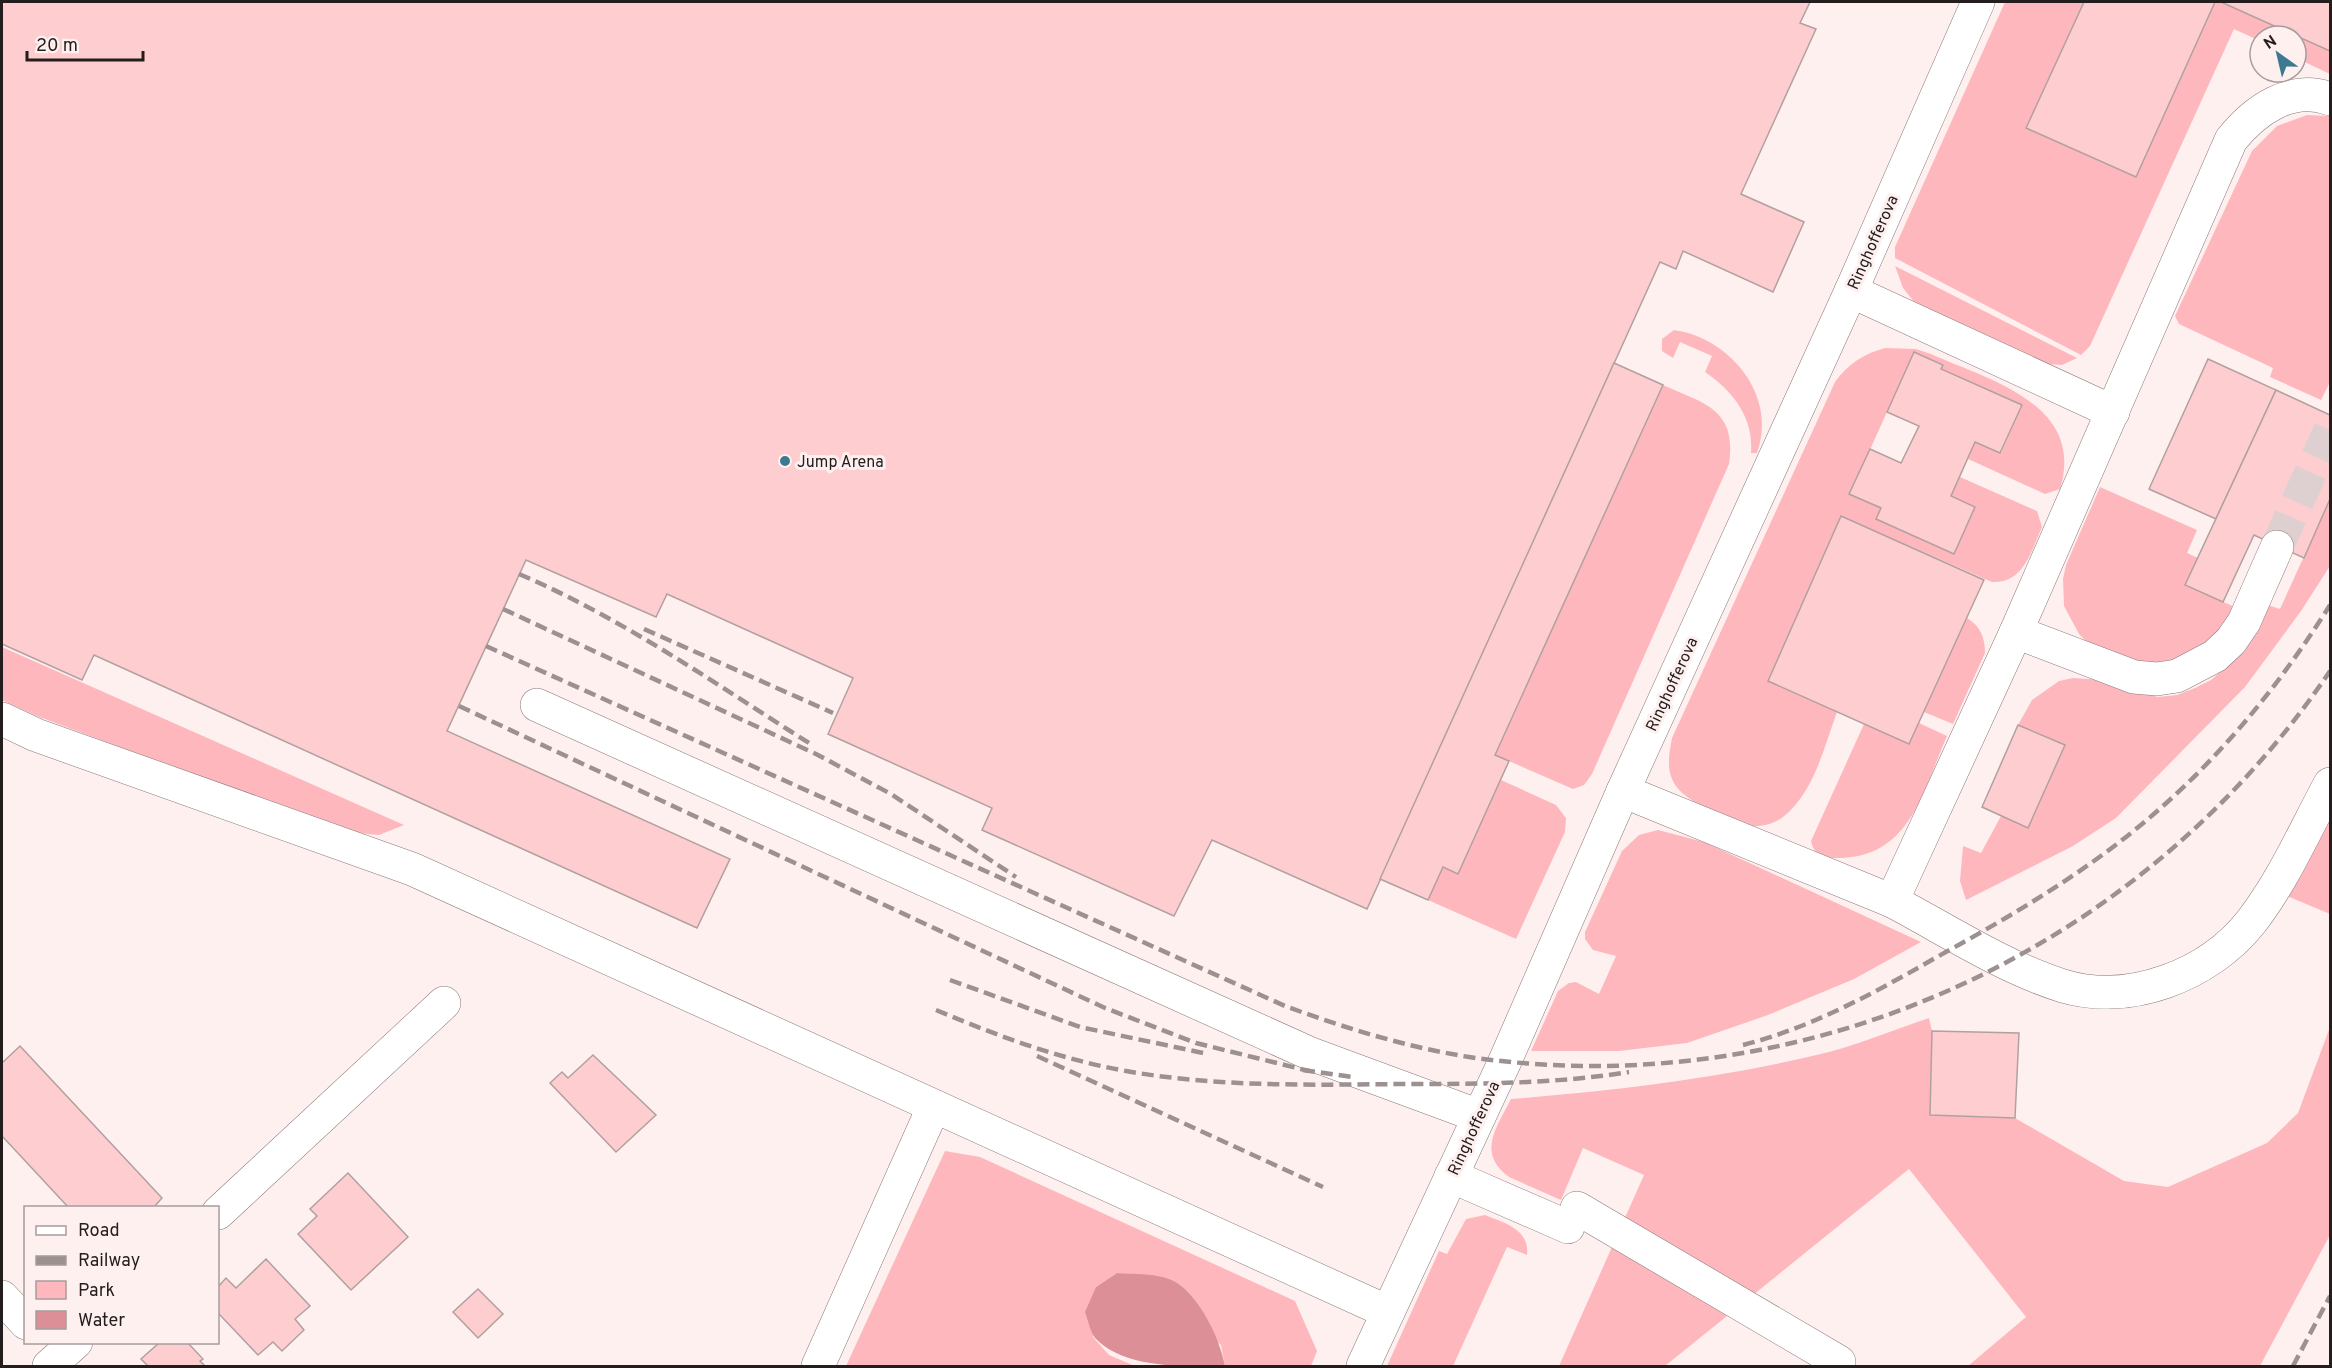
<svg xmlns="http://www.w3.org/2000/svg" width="2332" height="1368" viewBox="0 0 2332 1368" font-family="Overpass,sans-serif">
<rect width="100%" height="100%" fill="#fff0f0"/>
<g fill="#feb8bd">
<polygon points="2005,2 2084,2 2026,128 2136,177 2215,2 2221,2 2330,51 2330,74 2296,58 2296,36 2260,36 2260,41 2234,29 2090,346 2081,355 1895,258 1895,247"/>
<polygon points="2307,115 2330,116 2330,382 2321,400 2270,377 2273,368 2179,324 2175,316 2252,151 2277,126"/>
<polygon points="1895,266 2077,358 2062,365 2045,364 1919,308 1903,288"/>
<path d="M1674,330C1731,338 1778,397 1757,453H1751C1754,418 1733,391 1705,372L1712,356L1680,342L1673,358L1662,351V339Z"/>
<path d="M1885,348L1916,349L1931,354C1989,380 2086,404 2060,489L2045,494L1968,459L1975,442L2001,453L2022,405L1941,369L1943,365L1914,352L1850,494L1881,508L1876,519L1954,554L1975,507L1951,496L1960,477L2037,511L2042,527C2031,551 2024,584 1992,582L1841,516L1768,681L1837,712C1824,747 1814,793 1783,817C1775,823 1763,827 1753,826C1733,824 1683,801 1674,783C1666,769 1669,754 1672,738L1835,382C1848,364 1863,354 1885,348Z"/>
<path d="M1663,385C1705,404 1737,409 1729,464L1592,774L1584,785L1573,789L1495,755Z"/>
<polygon points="2100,487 2197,530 2187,553 2198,558 2185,585 2237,608 2222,633 2172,662 2143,665 2089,644 2079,634 2064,606 2063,579 2066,565"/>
<polygon points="2330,499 2330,566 2301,611 2245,687 2116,818 2073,846 1966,900 1960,881 1963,846 1981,853 2001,816 2028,827 2065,746 2018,725 2032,700 2059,681 2073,678 2105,680 2158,697 2177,695 2195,688 2211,680 2238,656 2265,604 2280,609"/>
<path d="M1967,618C1980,626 1985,637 1985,653L1953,724L1924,712Z"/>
<polygon points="2,647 404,825 379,835 345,832 37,716 2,700"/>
<path d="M1919,723L1947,736C1922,793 1910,860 1834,858C1822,858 1813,853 1811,841L1864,724L1909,744Z"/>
<polygon points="1501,780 1556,805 1566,818 1565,832 1516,939 1428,900 1443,867 1458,874"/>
<polygon points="2330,816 2330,914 2287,896"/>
<polygon points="1658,830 1704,842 1921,942 1854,979 1768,1015 1687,1043 1619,1051 1531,1051 1558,991 1569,983 1576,982 1599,994 1616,956 1593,950 1585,939 1585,932 1622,851 1639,835"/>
<path d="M1929,1018L1932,1031L1930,1115L2015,1118L2124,1181L2168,1187L2267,1143L2298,1113L2330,1027V1235L2260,1366H1968L2026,1317L1909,1169L1665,1366H1559L1644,1175L1583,1148L1561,1200L1509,1177C1476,1153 1497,1127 1511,1099C1618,1090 1724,1078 1829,1052C1862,1043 1896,1029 1929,1018Z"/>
<polygon points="945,1151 980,1157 1295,1301 1317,1351 1311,1366 1225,1366 1221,1345 1141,1274 1117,1273 1096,1287 1093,1337 1109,1355 1135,1366 846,1366"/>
<path d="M1485,1215C1504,1223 1530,1229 1527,1255L1507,1247L1453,1366H1387L1439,1251L1447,1254L1466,1219Z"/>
</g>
<path fill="#dc8f96" d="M1117,1273C1134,1274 1162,1273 1177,1283C1201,1299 1220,1339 1225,1366C1181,1367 1123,1368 1095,1338C1090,1331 1088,1320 1085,1312L1096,1287Z"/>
<g fill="#fecdd0" stroke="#b2a0a1" stroke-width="1.5">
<polygon points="2,2 1810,2 1800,23 1816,29 1741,194 1804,222 1773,292 1683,251 1676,269 1660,262 1367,909 1212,840 1174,916 982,830 992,808 828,734 853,678 667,594 656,617 526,560 447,731 730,859 697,928 94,655 82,680 2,644"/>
<polygon points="2084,2 2215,2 2136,177 2026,128"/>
<polygon points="2221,2 2330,2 2330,51"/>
<polygon points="1914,352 1943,365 1941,369 2022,405 2000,453 1975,442 1951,496 1975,507 1954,554 1876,519 1881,508 1849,494 1870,449 1901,463 1919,426 1887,412"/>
<polygon points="2208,359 2276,390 2216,519 2149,489"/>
<polygon points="1614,363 1663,385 1495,755 1509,761 1458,874 1443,867 1428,900 1380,879"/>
<polygon points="2276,390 2330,415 2330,499 2304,558 2254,535 2223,602 2185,585"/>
<polygon points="1841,516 1984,580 1909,744 1768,681"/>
<polygon points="2018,725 2065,745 2028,828 1982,807"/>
<polygon points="1932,1031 2019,1033 2015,1118 1930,1115"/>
<polygon points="20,1046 162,1198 153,1208 69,1208 2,1136 2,1063"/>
<polygon points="593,1055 656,1115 616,1152 550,1083 562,1072 568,1078"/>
<polygon points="348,1173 408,1237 351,1290 298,1234 317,1216 310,1209"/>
<polygon points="266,1259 310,1306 295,1319 304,1330 282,1351 273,1342 258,1355 218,1313 218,1287 226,1278 236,1288"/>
<polygon points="478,1289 503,1314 478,1338 453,1312"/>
<polygon points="160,1342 187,1342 203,1359 200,1361 205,1366 148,1366 141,1359"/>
</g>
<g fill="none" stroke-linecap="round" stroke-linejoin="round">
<polyline stroke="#ded0d0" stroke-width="33" stroke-dasharray="33 16" stroke-linecap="butt" points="2277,547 2330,430"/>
<g stroke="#897879" stroke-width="34">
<g id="minor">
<path d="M2330,99C2291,84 2254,111 2231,140L2016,632L1892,901C1947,930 2003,967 2063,986C2130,1006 2209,975 2251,922C2283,881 2305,830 2330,784"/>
<polyline points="1851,291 2113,412"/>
<polyline points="2016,632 2134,677 2157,679 2177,676 2215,656 2231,641 2244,622 2277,547"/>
<polyline points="537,705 1311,1054 1479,1116"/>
<polyline points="2,719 36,735 412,869 1388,1312"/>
<polyline points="1623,791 1892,901"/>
<polyline points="1451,1176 1568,1227"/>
<polyline points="1577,1208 1839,1362"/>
<polyline points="218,1213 444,1003"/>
<polyline points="2,1297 26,1323"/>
<polyline points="49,1366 76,1342"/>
<polyline points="818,1366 934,1106"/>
<polyline points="1363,1366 1505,1061 1623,791 1851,291 1978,2"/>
</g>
</g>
<use href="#minor" stroke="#fff" stroke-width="33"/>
<g stroke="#9c9090" stroke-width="4.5" stroke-dasharray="12 6" stroke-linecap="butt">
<path d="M519,574C622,618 714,683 809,743"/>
<polyline points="503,609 816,754 891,794 1016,877"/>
<polyline points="644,629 833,713"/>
<path d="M486,646L1285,1006C1345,1028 1406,1047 1469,1057C1806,1106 2140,952 2330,671"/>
<polyline points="459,706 1105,1008 1196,1043 1309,1071"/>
<polyline points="950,980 1080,1027 1208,1054"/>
<path d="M936,1010C998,1036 1059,1059 1126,1071C1216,1087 1311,1085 1402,1084C1479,1084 1554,1084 1629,1072"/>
<path d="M1743,1045C1811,1028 1876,992 1937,957C2004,920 2071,881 2131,833C2211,769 2276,691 2330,605"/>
<polyline points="1037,1056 1323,1187"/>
<polyline points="1303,1070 1353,1077"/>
<polyline points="2293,1366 2330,1296"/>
</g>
</g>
<circle fill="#3d7a91" stroke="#fff0f0" stroke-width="2" cx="785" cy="461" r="6"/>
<g text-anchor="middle" stroke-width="6" stroke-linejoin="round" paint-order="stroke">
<g font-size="16" fill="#241d1d" stroke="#fff0f0">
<text transform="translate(1872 242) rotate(-66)" y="6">Ringhofferova</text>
<text transform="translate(1671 684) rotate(-65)" y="6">Ringhofferova</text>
<text transform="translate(1473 1128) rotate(-65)" y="6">Ringhofferova</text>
</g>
<g font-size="16" fill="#241d1d" stroke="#fff0f0" text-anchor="start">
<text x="797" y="467">Jump Arena</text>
</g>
</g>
<rect width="2332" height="1368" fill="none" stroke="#241d1d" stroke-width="6"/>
<rect x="24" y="1206" width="195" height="138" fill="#fff0f0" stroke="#a79c9c" stroke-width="1.5"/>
<rect x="36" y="1226" width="30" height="9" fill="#ffffff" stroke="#a79c9c" stroke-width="1.5"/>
<text x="78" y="1236" font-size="18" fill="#241d1d">Road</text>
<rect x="36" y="1256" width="30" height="9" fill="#9c9090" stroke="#a79c9c" stroke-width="1.5"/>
<text x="78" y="1266" font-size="18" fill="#241d1d">Railway</text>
<rect x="36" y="1281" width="30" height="18" fill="#feb8bd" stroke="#a79c9c" stroke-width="1.5"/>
<text x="78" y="1296" font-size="18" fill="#241d1d">Park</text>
<rect x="36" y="1311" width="30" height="18" fill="#dc8f96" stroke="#a79c9c" stroke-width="1.5"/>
<text x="78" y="1326" font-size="18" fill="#241d1d">Water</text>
<g transform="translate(2278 54) rotate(326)"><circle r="28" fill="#fff0f0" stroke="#a79c9c" stroke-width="1.5"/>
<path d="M0-4.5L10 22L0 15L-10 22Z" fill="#3d7a91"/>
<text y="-9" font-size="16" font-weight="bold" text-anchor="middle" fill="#241d1d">N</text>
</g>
<path d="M27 51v9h116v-9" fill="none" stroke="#241d1d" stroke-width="3"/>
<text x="36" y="51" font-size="18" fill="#241d1d" stroke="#fff0f0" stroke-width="4.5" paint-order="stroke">20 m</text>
</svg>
